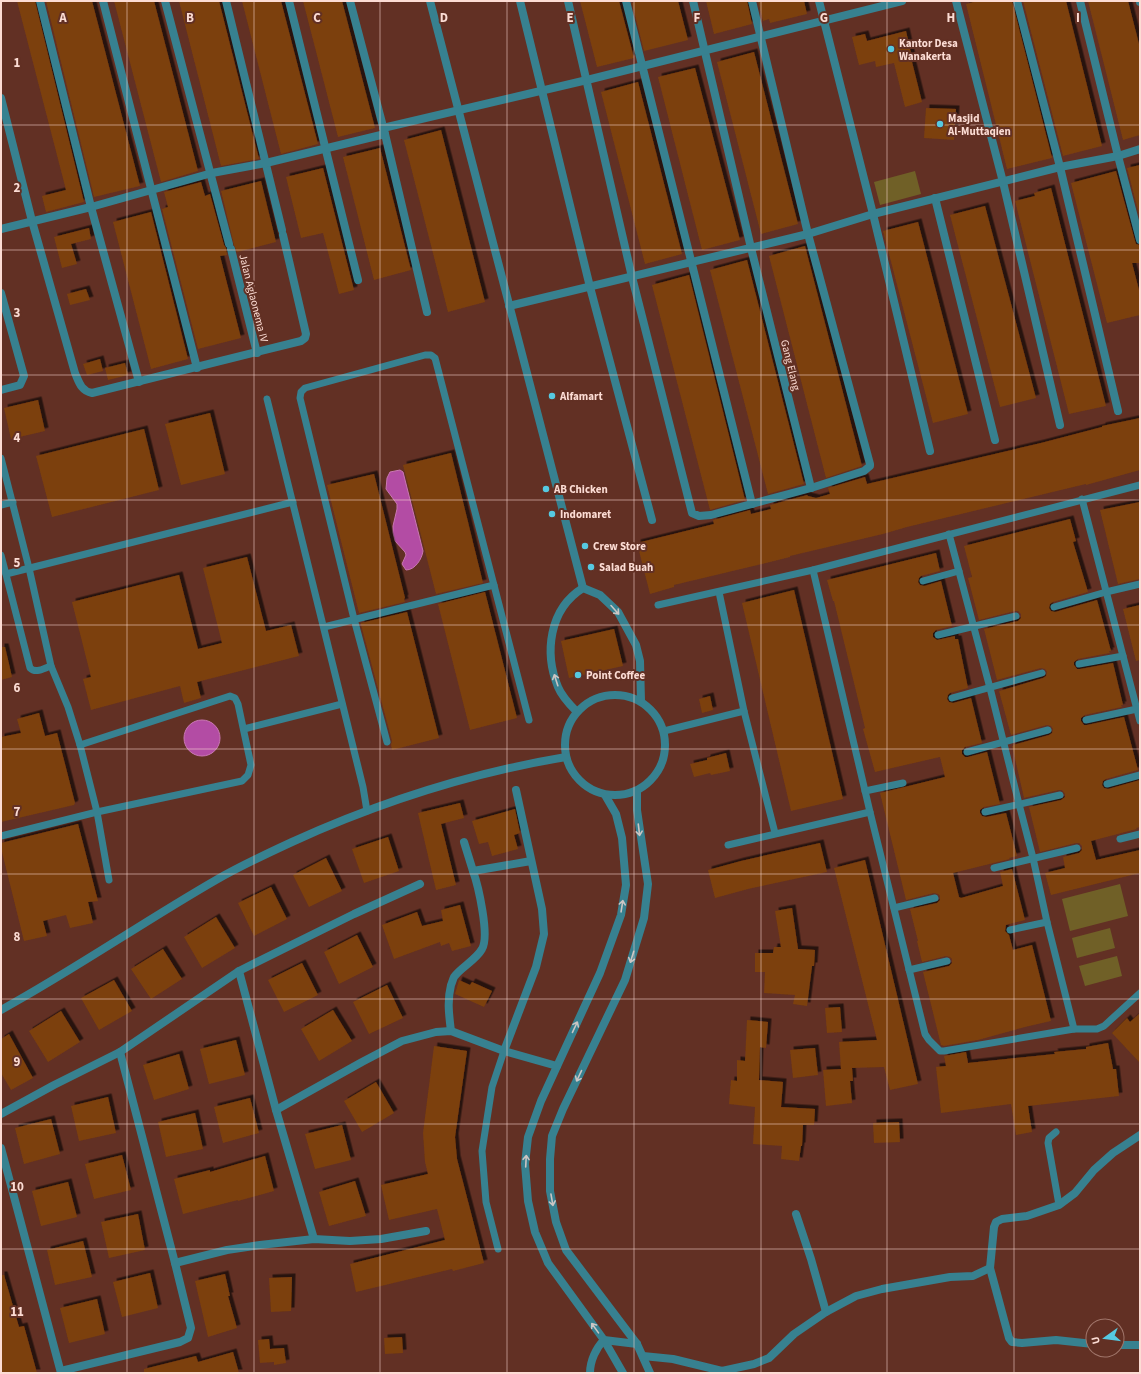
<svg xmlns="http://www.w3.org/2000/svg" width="1141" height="1374" viewBox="0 0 1141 1374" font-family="'Source Sans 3',sans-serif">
<defs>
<filter id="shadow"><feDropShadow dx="3.5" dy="-3.5" stdDeviation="0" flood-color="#0009"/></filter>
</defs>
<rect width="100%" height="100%" fill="#623024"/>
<g fill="#706027">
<polygon points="915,171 921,194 880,205 874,182"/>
<polygon points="1120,884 1128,916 1070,931 1062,899"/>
<polygon points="1110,928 1115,948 1077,958 1072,938"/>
<polygon points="1117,956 1122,976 1085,986 1079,966"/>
</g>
<g fill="#b34ca4" stroke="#c977b2">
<path d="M400,470L403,472L423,551C422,559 415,570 406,570L402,564L406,555L405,552L395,541L393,533V526L397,509V504L386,489L387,478L390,472Z"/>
<circle cx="202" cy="738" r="18"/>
</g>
<g fill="#7b3f0d" filter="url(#shadow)">
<polygon points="17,1 35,1 84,202 46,212 42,196 66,190"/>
<polygon points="46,1 92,1 140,186 94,197"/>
<polygon points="114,1 154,1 198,171 161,182"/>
<polygon points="179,1 219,1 259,159 221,166"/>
<polygon points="242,1 281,1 318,144 281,154"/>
<polygon points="303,1 342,1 375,128 338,137"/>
<polygon points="580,1 619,1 634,58 597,67"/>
<polygon points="639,1 678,1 688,40 644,51 632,3"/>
<polygon points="706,1 747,1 752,24 714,34"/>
<polygon points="758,1 804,1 807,14 770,23 769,19 763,21"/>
<polygon points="977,1 1012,1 1052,158 1007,169 966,4"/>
<polygon points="1023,1 1066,1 1102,146 1063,156"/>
<polygon points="1088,1 1128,1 1140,48 1140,135 1123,140"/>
<polygon points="906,31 912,58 911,58 922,102 905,107 894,63 876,67 875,61 859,65 852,37 865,34 867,41"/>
<polygon points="754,52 798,224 761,234 717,62"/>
<polygon points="695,68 740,240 702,250 658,77"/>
<polygon points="638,82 682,254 645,264 601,92"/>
<polygon points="926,108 956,109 954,140 924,138"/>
<polygon points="441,130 485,302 448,312 404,140"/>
<polygon points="380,148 411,270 374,280 343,157"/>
<polygon points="1140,165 1140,218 1127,168"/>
<polygon points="323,168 354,290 339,294 323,233 301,238 286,177"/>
<polygon points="1116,171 1135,241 1136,244 1140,245 1140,263 1132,263 1140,294 1140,315 1107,323 1071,183"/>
<polygon points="261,181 276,242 237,252 234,245 221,191"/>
<polygon points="201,182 205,196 210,194 224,245 226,248 227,255 220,256 241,338 198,349 162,209 168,207 164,192"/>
<polygon points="1051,188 1106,406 1069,414 1015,201 1035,196 1034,193"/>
<polygon points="985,206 1036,398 1000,407 950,215"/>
<polygon points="151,212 188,359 151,369 113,222"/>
<polygon points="918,222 968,414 933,423 883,231"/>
<polygon points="89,228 91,239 71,244 77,264 62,268 54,237"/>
<polygon points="805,246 862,466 826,478 769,256"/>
<polygon points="747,260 804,484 768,494 710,270"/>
<polygon points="689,275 745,500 710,510 652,285"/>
<polygon points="86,289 90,300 70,305 67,294"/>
<polygon points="100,359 103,371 87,375 83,364"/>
<polygon points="125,363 128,375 108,380 105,368"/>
<polygon points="38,400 45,431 11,439 4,408"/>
<polygon points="210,413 225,474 181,485 165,424"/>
<polygon points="1140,418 1140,470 1086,485 1086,484 907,527 883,534 790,556 790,557 766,563 674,585 674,587 650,594 637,543 714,524 713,520 750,510 751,514 771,509 770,505 807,495 808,496 816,498 830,494 828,488 865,477 867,484 1041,443 1102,427 1102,426"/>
<polygon points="144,429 159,490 52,517 36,456"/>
<polygon points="451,453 483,583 436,594 403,465"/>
<polygon points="374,474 405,598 404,599 405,602 359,613 327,485"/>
<polygon points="1140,502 1140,579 1118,584 1100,510"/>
<polygon points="1070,519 1076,541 1073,542 1088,592 1053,602 1050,604 1049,608 1051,611 1055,612 1097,600 1111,651 1109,651 1110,653 1078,659 1074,662 1074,665 1077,669 1080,669 1113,663 1123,705 1121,705 1122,707 1085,715 1081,718 1081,721 1084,725 1087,725 1124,717 1138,770 1106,779 1103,781 1102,785 1104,788 1108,789 1140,780 1140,827 1136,828 1137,829 1091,841 1096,860 1140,850 1140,873 1051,895 1045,873 1065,868 1063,857 1079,853 1082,850 1082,846 1079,843 1076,843 1040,852 1029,807 1061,800 1065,797 1065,794 1062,790 1059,790 1024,798 1012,746 1013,746 1013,745 1049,735 1052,733 1053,729 1051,726 1047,725 1011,735 999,691 1043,678 1046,676 1047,672 1045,669 1041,668 997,680 984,629 1018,621 1021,618 1021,614 1018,611 1015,611 979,620 968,578 972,577 964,546"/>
<polygon points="936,553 940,571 921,576 919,578 918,582 920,585 924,586 941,581 952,626 936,630 933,633 933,637 937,640 955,636 955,639 958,639 968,688 950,693 948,695 947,699 949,702 953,703 971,698 982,743 965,747 962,750 962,754 965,757 968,757 987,752 1000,804 984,807 980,810 980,813 982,816 986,817 1006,813 1017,856 1009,858 1010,859 953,873 959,897 961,898 1003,886 1000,872 1012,869 1025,920 1006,925 1005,931 1009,935 1013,950 1032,945 1051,1021 1025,1027 978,1040 944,1046 941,1045 923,972 949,966 952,963 952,959 950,957 946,956 922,962 917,941 918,941 910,909 937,903 940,900 940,896 938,894 934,893 906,900 880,793 945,777 940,757 875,772 863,729 865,728 834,601 833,601 827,580"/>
<polygon points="247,557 266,631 291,625 299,656 197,682 201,698 184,703 180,686 91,710 83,679 91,677 72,602 179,575 198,649 222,643 203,568"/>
<polygon points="794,590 843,799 791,811 742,603"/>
<polygon points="485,592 517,718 470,730 438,604"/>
<polygon points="1140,605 1140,660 1136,661 1123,609"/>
<polygon points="407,612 439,738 392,750 391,745 392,741 361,625 361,623"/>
<polygon points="614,629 623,666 569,678 561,641"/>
<polygon points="1,647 5,647 12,677 1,680"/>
<polygon points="710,696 713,710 702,713 699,699"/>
<polygon points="39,713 45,736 57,733 75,803 74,805 1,822 1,737 21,733 17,719"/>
<polygon points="726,753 730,771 711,775 710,773 694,777 690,764 707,760 707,758"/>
<polygon points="460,803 464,818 441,824 456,885 436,890 418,813"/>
<polygon points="515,809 520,833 514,835 518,849 492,856 488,842 479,844 472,821"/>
<polygon points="78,824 98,901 88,902 93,923 70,928 66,915 43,921 47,936 24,941 1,848 1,843"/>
<polygon points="388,837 399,871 364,883 352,849"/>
<polygon points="820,843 827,872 748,889 715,898 708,870 741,861"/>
<polygon points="326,858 342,891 309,907 293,875"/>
<polygon points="865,860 918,1084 890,1090 884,1067 852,1068 853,1081 850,1081 852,1103 826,1106 823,1070 841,1069 839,1042 877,1040 834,868"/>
<polygon points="271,887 287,919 254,936 238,903"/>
<polygon points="460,905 471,946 452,951 449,943 441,946 440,942 394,959 382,925 417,912 422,926 443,921 441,910"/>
<polygon points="792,908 798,949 815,950 814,966 812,966 807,1006 793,1004 795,995 764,993 765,972 755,972 755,953 773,953 774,947 781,947 775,911"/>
<polygon points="216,917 235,948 202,968 184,937"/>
<polygon points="357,935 373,967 339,984 324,952"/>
<polygon points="163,949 182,979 151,999 131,969"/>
<polygon points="302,963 318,995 284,1012 268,980"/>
<polygon points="114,980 132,1011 99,1030 81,998"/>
<polygon points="459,980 470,985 472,982 492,991 484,1007 455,994"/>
<polygon points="387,985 403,1018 369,1034 353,1002"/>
<polygon points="840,1007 842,1032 827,1033 825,1008"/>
<polygon points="333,1010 352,1041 319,1061 301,1029"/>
<polygon points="61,1011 80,1042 48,1062 29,1031"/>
<polygon points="1140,1013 1140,1063 1112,1033 1127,1018 1130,1022"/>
<polygon points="747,1020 768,1022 766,1048 760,1047 759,1080 783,1082 781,1107 815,1109 814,1125 803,1125 802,1146 801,1146 799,1161 781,1159 782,1146 753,1144 755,1107 729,1104 731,1080 737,1081 737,1060 745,1061"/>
<polygon points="9,1034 33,1078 11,1090 1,1073 1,1039"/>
<polygon points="236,1040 245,1075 209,1084 200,1049"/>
<polygon points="1108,1043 1113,1069 1116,1069 1119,1096 1028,1106 1032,1132 1016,1135 1011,1104 941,1113 936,1067 946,1066 944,1056 966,1052 968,1063 1055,1054 1054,1052 1086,1049 1086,1047"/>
<polygon points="434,1046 467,1051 455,1137 457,1159 484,1263 453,1271 452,1269 356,1292 350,1264 445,1240 437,1209 389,1220 381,1185 428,1174 425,1162 423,1133"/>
<polygon points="815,1048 818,1075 793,1078 790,1050"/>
<polygon points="179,1054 189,1089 154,1100 143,1065"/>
<polygon points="376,1082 394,1113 362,1132 344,1101"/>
<polygon points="108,1097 116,1133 79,1141 71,1106"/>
<polygon points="250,1098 259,1133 223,1143 214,1107"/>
<polygon points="195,1113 203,1149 166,1157 158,1122"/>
<polygon points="51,1119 60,1154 24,1164 15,1128"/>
<polygon points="899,1122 900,1142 874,1143 873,1123"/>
<polygon points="342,1125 351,1160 315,1169 305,1134"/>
<polygon points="122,1155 131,1190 94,1199 85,1164"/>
<polygon points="265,1156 274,1191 238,1201 238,1200 183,1214 174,1179 210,1170 210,1172"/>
<polygon points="355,1181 366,1216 329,1226 319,1192"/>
<polygon points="68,1182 77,1217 41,1226 32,1191"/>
<polygon points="138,1214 145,1250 109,1258 101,1222"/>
<polygon points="83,1241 92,1277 55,1285 47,1250"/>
<polygon points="150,1273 158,1308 122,1317 113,1282"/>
<polygon points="225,1274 230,1296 228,1296 237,1328 208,1337 195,1281"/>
<polygon points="1,1275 4,1275 19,1327 24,1326 37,1373 1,1373"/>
<polygon points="292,1277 291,1311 271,1312 269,1278"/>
<polygon points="97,1299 105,1334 69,1343 60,1308"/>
<polygon points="402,1337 403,1353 385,1354 384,1338"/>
<polygon points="269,1339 270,1349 284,1348 286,1363 274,1365 274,1362 260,1363 258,1340"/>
<polygon points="233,1352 239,1373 144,1373 144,1369 196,1356 198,1362"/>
</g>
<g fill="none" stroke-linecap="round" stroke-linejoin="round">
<g stroke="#378190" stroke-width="7">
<polyline points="267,399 363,787 367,811"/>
<polyline points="1,458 29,568 51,666 68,707 80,745 97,812 109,880"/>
<polyline points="1082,499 1140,721"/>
<polyline points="1,505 13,502"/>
<polyline points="949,534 990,688 1019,804 1033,858 1047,922 1074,1029"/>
<path d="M1,555L30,668C36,674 44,668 51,666"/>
<polyline points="813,570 870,812 925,1034 929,1040 940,1051 944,1051 1074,1029 1097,1029 1104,1026 1140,993"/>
<polyline points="6,574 293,502"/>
<polyline points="923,581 959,571"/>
<polyline points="719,592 744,711 775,833"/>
<polyline points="658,605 813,570 1140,485"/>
<polyline points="1054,607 1106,592 1140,584"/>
<polyline points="324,627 494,585"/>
<polyline points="938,635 1016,616"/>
<polyline points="1079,664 1123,656"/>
<polyline points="952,698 1042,673"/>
<polyline points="1086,720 1137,709"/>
<polyline points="244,729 342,704"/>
<polyline points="664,731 744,711"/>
<polyline points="387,742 354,619 300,398 301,392 305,388 425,355 431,355 435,358 529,720"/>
<polyline points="967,752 1048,730"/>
<polyline points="1107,784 1140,775"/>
<polyline points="865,791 903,783"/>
<polyline points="985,812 1060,795"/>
<polyline points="1,836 97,812 242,781 248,775 251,765 238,704 235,698 230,696 80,745"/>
<polyline points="1120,839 1140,834"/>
<polyline points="728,845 870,812"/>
<polyline points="994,868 1077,848"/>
<polyline points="894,908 935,898"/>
<polyline points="1010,930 1047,922"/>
<polyline points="909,970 947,961"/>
<polyline points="1056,1132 1049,1138 1048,1143 1059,1205"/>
<polyline points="498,1249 486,1202 482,1151 492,1087 504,1051"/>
</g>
<g stroke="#378190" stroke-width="8">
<polyline points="40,1 91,207 139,382"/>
<polyline points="103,1 197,368"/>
<polyline points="165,1 229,244"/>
<polyline points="226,1 282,230"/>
<polyline points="289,1 358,280"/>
<polyline points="350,1 385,134 427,312"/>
<polyline points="430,1 583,588"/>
<polyline points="520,1 590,287 652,520"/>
<polyline points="568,1 632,277 692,513 699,516 711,515 811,488 864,471 870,466 870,464 808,234 752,1"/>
<polyline points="626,1 752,504"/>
<polyline points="693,1 751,248 811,488"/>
<polyline points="819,1 873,214 930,451"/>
<polyline points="956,1 1003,182 1060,425"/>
<polyline points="1017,1 1060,167 1118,411"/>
<polyline points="1080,1 1118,156 1140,240"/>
<polyline points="1140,1 1140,2"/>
<path d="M1,98L32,221L75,373C79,382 81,391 92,393L301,341L305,338L306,334L283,235"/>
<polyline points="383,128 587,80 902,1"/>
<polyline points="935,198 995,440"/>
<polyline points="1,229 91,207 212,173 266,163 385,134"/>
<polyline points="231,249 257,353"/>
<polyline points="1,293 24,376 20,385 1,390"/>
<polyline points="509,306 808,234 873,214 1060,167 1118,156 1140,149"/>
<circle cx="615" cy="745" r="50"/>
<path d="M577,712C570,705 562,697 558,687C544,653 549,609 583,588L600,595L618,612L636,645L640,661L641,701"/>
<polyline points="637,791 637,810 648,884 644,918 625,980 563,1109 552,1136 550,1159 550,1191 556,1222 566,1250 637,1344 650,1373"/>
<polyline points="605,795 616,814 622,838 626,885 621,915 600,973 541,1101 528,1137 525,1164 528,1201 535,1232 548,1263 604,1340 623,1373"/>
<polyline points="464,842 473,871"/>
<polyline points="239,971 276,1110 314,1239"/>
<path d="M1,1010C74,970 143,922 216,880C240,866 266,854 292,842C380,802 470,773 566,757"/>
<path d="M451,1031C449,1015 447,1001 451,985C452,983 453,979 454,977C460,968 476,960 482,949C490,936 478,885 473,871L531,861"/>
<polyline points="504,1051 557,1066"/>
<polyline points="276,1110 362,1062 402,1041 436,1032 451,1031 504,1051 536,967 544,934 542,909 516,790"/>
<polyline points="1,1114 54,1085 120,1052 239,971 354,914 420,884"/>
<polyline points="1,1148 61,1373"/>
<polyline points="796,1214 811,1259 826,1312"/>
<polyline points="175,1263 227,1250 260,1245 314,1239 350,1241 381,1239 426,1231"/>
<polyline points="990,1268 1009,1338 1012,1342 1022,1343 1056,1340 1093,1344"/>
<polyline points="1117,1345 1140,1345"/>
<polyline points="643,1356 673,1359 722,1371 754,1364 769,1358 794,1334 826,1312 856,1296 882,1289 950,1277 973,1276 990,1268 994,1227 996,1222 1002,1219 1027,1216 1059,1205 1075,1193 1094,1170 1113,1153 1140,1135"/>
<polyline points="61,1371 180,1342 188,1338 191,1328 175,1263 120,1052"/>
<path d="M590,1373C590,1361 596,1348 604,1340L637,1344"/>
</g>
</g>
<defs><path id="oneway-shaft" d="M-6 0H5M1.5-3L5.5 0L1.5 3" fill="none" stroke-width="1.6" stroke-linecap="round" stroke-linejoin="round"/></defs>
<g stroke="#cbc5c3">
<use href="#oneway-shaft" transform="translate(615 610) rotate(48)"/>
<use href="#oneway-shaft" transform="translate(556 680) rotate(-108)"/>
<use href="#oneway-shaft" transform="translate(639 830) rotate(83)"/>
<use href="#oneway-shaft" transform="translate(622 906) rotate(-81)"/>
<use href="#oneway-shaft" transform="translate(632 957) rotate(107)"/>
<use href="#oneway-shaft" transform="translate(575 1027) rotate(-65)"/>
<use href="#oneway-shaft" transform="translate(579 1076) rotate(115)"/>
<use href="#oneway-shaft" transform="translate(526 1161) rotate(-87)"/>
<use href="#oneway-shaft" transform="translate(552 1200) rotate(80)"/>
<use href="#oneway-shaft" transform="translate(595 1328) rotate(-126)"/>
</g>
<path fill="none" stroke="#fcdcd4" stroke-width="1" stroke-opacity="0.55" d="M127,1V1373M254,1V1373M380,1V1373M507,1V1373M634,1V1373M761,1V1373M887,1V1373M1014,1V1373M1,125H1140M1,250H1140M1,375H1140M1,500H1140M1,625H1140M1,749H1140M1,874H1140M1,999H1140M1,1124H1140M1,1249H1140"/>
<g fill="#56c9e1" stroke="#623024" stroke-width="1.5">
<circle cx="891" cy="49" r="4"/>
<circle cx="940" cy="124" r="4"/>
<circle cx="552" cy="396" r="4"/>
<circle cx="546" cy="489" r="4"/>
<circle cx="552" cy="514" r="4"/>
<circle cx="585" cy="546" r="4"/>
<circle cx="591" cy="567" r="4"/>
<circle cx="578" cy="675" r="4"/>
</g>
<g text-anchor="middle" stroke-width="4" stroke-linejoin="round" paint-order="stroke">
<g font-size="11" font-weight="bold" fill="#fcdcd4" stroke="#623024" text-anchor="start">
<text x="899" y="47">Kantor Desa<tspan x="899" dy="13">Wanakerta</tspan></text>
<text x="948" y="122">Masjid<tspan x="948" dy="13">Al-Muttaqien</tspan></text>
<text x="560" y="400">Alfamart</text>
<text x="554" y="493">AB Chicken</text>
<text x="560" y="518">Indomaret</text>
<text x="593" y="550">Crew Store</text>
<text x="599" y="571">Salad Buah</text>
<text x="586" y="679">Point Coffee</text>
</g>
<g font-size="11" fill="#fcdcd4" stroke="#623024">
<text transform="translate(254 298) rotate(76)" y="4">Jalan Aglaonema IV</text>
<text transform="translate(791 365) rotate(76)" y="4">Gang Elang</text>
</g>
</g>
<g font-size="13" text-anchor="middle" font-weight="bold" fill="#fcdcd4" stroke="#623024" stroke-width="4" stroke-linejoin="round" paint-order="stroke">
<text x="63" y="22">A</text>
<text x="190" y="22">B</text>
<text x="317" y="22">C</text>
<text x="444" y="22">D</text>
<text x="570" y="22">E</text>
<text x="697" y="22">F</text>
<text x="824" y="22">G</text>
<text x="951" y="22">H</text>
<text x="1078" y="22">I</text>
<text x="17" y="67">1</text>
<text x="17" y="192">2</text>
<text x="17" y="317">3</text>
<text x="17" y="442">4</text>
<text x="17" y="567">5</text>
<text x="17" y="692">6</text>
<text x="17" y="816">7</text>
<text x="17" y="941">8</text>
<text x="17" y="1066">9</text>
<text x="17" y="1191">10</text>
<text x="17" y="1316">11</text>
</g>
<rect width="1141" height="1374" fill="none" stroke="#fcdcd4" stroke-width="4"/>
<g transform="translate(1105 1338) rotate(256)"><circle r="19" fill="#623024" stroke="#a0756a"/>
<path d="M0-3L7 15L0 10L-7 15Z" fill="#56c9e1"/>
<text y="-6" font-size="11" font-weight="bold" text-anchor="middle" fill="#fcdcd4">U</text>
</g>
</svg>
